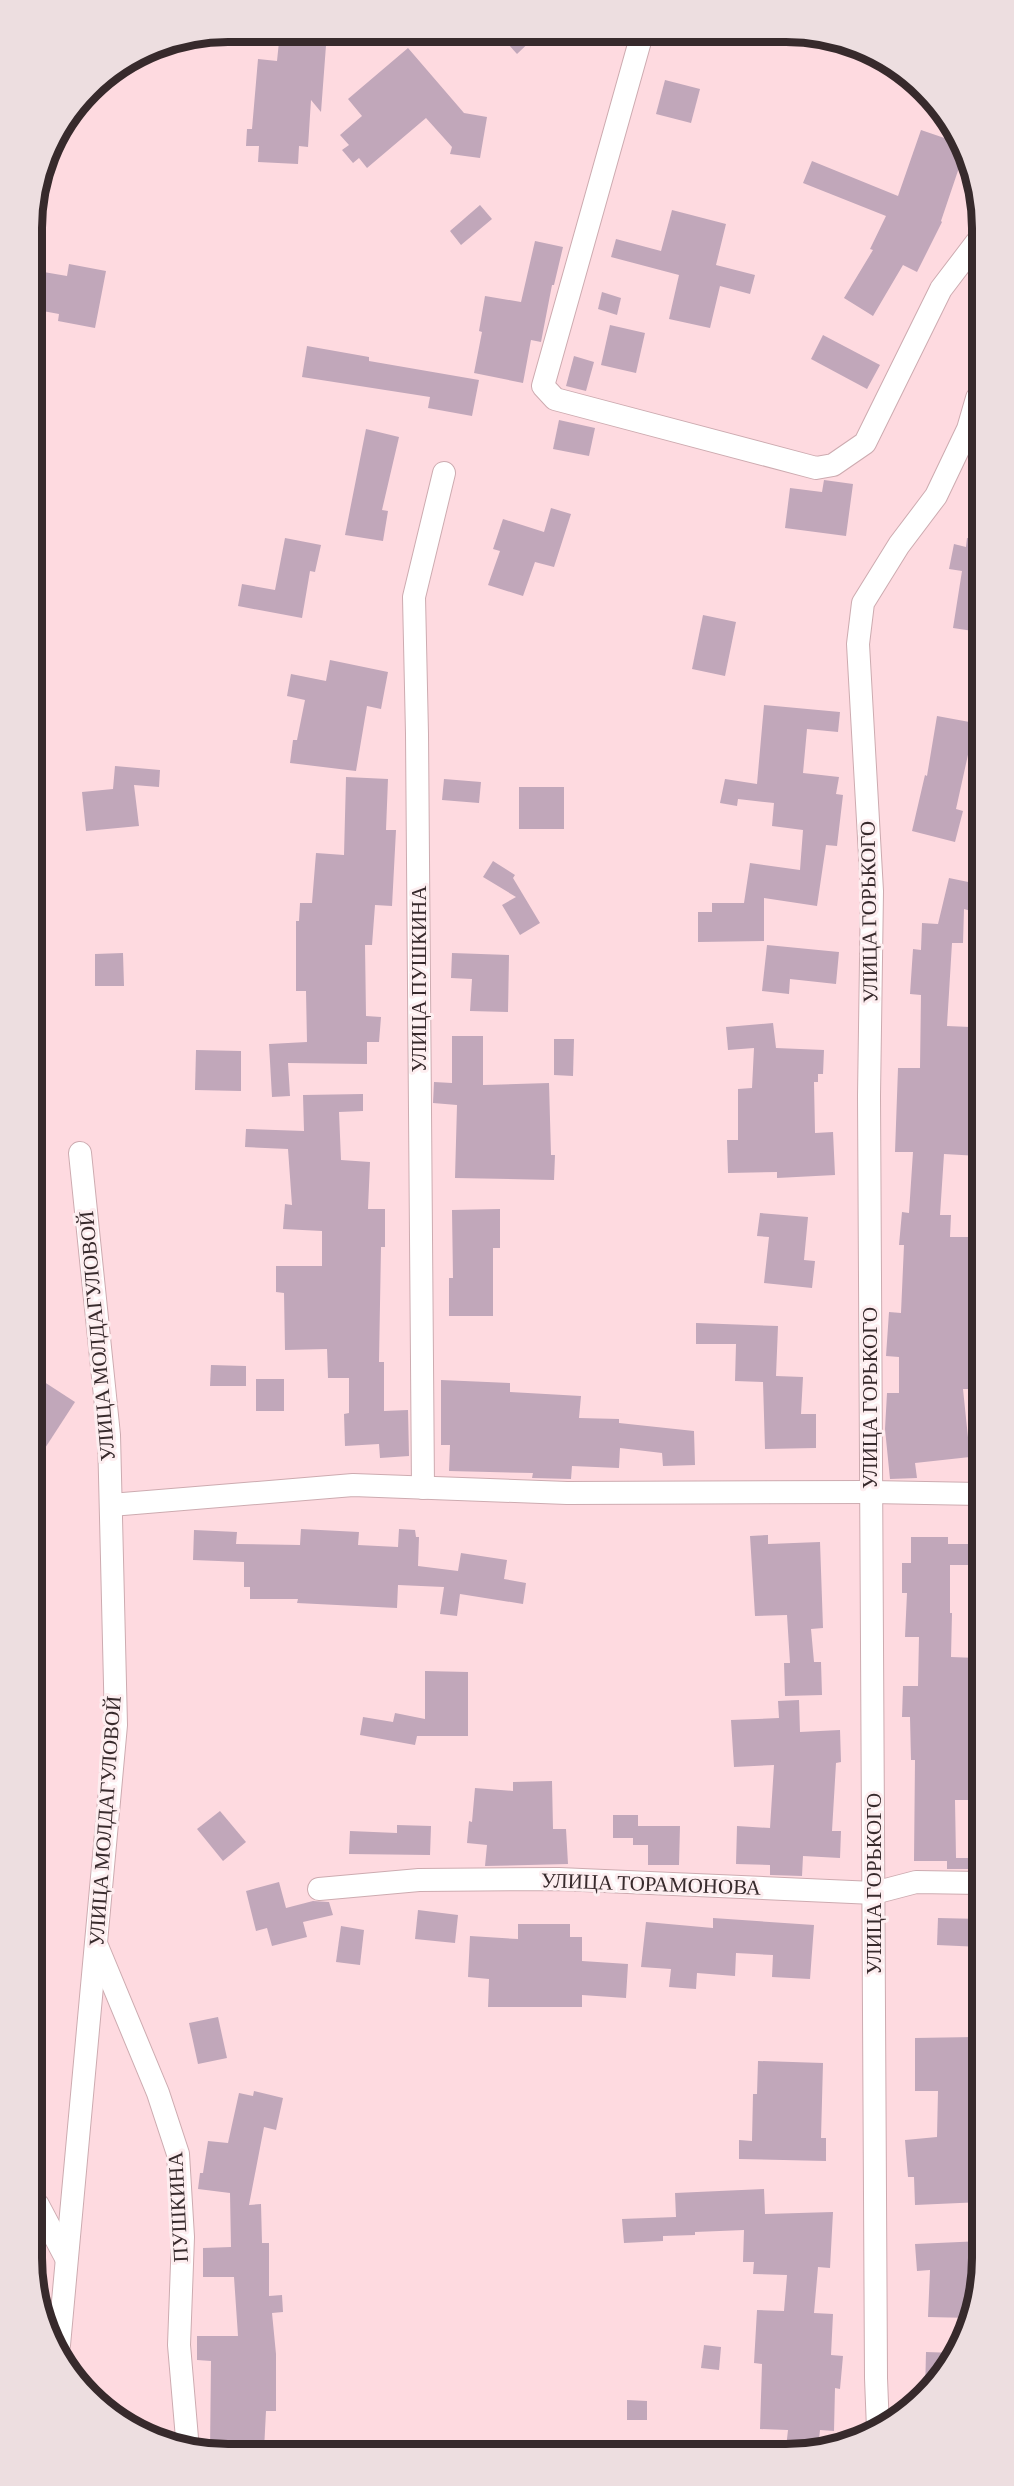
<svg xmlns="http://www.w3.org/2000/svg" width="1014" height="2486" viewBox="0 0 1014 2486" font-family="'Crimson Pro',serif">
<rect width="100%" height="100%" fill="#fedae0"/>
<g fill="#c1a7ba">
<polygon points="280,32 327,32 321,112 311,100 308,147 299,146 298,164 258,162 259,146 246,146 247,129 252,129 258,59 277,61"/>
<polygon points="498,33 539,33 517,54"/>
<polygon points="408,48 464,113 487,117 480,158 450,154 452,147 426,118 367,168 359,158 353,163 342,150 349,145 340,135 362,116 348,99"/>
<polygon points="665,80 700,89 691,123 656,114"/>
<polygon points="921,130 962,144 965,150 941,221 942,222 917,272 903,265 873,316 844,298 873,250 870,249 886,216 803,183 812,161 898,196"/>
<polygon points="480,205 492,219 461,245 450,231"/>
<polygon points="672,210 726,224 716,265 755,275 750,294 720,286 710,328 669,319 679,275 611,257 616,239 661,251"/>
<polygon points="535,241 563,247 554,285 552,285 541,342 531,340 523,383 474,373 482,332 479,331 485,296 521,302"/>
<polygon points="69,264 106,271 95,328 58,321 59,314 32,309 32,270 67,276"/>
<polygon points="602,292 621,298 617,315 598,309"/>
<polygon points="610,325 645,333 636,373 601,365"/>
<polygon points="823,335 880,365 867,389 811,359"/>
<polygon points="307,346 369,357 369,361 479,380 472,416 428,408 430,397 302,377"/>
<polygon points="574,356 594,362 586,391 566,386"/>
<polygon points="559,420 595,428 589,456 553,449"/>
<polygon points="366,429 399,437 382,510 388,511 383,541 345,535"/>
<polygon points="824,480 853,484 846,536 785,528 790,488 822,492"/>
<polygon points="551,508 571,514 554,567 535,562 523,596 488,585 500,551 493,549 503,519 544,532"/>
<polygon points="285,538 321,545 315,572 310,571 302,618 238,606 242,584 275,590"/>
<polygon points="967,538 977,539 977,620 975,620 973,631 953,628 962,571 949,569 954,544 966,547"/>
<polygon points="703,615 736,622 725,676 692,669"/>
<polygon points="330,660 388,672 381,709 367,706 356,771 290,763 293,740 297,740 305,700 287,696 291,674 326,681"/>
<polygon points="764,705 840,712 838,732 807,729 803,773 839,777 836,794 843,795 837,846 826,845 817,906 764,898 764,941 698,942 698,912 712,912 712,903 744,903 750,863 800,870 803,830 772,826 774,803 738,799 737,806 720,803 725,779 757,784"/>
<polygon points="937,716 975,723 956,809 963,811 955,842 912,831 925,775 927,776"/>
<polygon points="115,766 160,770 159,787 134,785 139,826 86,831 82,792 113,789"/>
<polygon points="346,777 388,779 386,830 396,830 392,906 375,905 372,945 365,945 366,1016 381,1017 379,1042 367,1042 367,1064 288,1063 290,1096 272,1097 269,1044 307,1042 306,991 296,991 296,921 299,921 300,903 312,903 316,853 344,855"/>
<polygon points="444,779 481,782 479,803 442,800"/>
<rect x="519" y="787" width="45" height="42"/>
<polygon points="493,861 515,875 513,878 540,923 520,935 502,905 516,897 483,877"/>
<polygon points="949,878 978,884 978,913 964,909 963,943 952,943 947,1026 970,1027 970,1068 979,1068 979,1156 944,1154 940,1215 951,1215 950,1237 979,1237 979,1389 963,1389 970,1457 915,1463 917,1478 890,1479 885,1429 887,1393 899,1393 899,1357 886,1356 889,1312 901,1313 904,1245 899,1245 902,1212 909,1213 913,1152 895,1152 898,1068 920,1068 921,995 910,994 913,949 921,950 922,923 938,924"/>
<polygon points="767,945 839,952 836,984 790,979 789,994 762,991"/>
<polygon points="123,953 124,986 95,986 95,954"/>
<polygon points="452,953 509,955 508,1012 470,1011 472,979 451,978"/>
<polygon points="773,1023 776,1048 824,1050 823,1074 818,1074 818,1082 814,1082 815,1133 833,1132 835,1175 777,1178 777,1172 728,1173 727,1140 738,1140 738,1089 752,1088 754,1048 728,1050 726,1027"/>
<polygon points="452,1036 483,1036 483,1085 549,1083 551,1155 555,1155 554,1180 455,1178 457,1105 433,1103 434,1082 452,1083"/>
<polygon points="554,1039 574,1039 573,1076 554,1075"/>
<polygon points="196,1050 241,1051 241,1091 195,1090"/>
<polygon points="363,1094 363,1111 339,1112 341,1160 370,1162 368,1209 385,1209 385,1247 381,1247 379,1362 384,1362 384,1411 408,1410 409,1456 380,1458 379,1444 345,1446 344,1414 349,1413 349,1378 328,1378 327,1349 285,1350 284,1293 276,1292 276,1266 322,1266 322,1231 283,1229 285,1204 292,1205 288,1149 245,1147 246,1129 304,1131 303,1095"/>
<polygon points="500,1209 500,1248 493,1248 493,1316 449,1316 449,1278 453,1278 452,1210"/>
<polygon points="760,1213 808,1217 804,1260 815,1261 812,1288 764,1283 769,1237 757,1236"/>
<polygon points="696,1323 778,1326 776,1376 803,1377 801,1414 816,1414 816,1448 765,1449 763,1382 735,1381 736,1344 696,1344"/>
<polygon points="211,1365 246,1366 246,1386 210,1386"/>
<polygon points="35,1376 75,1402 36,1462 35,1394"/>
<rect x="256" y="1379" width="28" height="32"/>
<polygon points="441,1380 510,1383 510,1392 581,1396 579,1418 619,1419 619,1423 694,1431 695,1465 663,1466 662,1453 620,1448 619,1468 572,1466 571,1479 532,1478 533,1473 449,1471 450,1445 441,1445"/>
<polygon points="301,1529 359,1532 358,1545 398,1547 399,1529 415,1530 416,1537 419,1537 418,1566 458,1571 461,1553 507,1560 504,1579 526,1583 523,1604 460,1594 457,1616 440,1614 444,1587 398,1585 397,1608 297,1603 298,1599 250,1599 250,1587 244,1587 244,1562 193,1560 194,1530 237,1532 236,1544 300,1545"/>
<polygon points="768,1535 768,1544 820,1542 823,1628 811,1629 814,1662 821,1662 822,1695 785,1696 784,1663 790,1663 787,1615 755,1616 750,1536"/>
<polygon points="911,1537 948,1537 948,1544 979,1544 979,1565 950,1565 950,1613 952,1613 951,1657 977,1658 976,1693 979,1693 980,1703 981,1800 955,1800 956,1858 981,1858 981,1869 947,1869 947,1861 914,1861 915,1760 911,1760 910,1717 902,1717 903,1686 918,1686 919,1637 905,1637 907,1593 902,1593 902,1563 911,1563"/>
<polygon points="425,1671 468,1672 468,1736 417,1736 415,1745 360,1735 363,1717 393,1722 395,1713 425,1719"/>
<polygon points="799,1700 800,1732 840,1730 841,1762 836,1763 832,1831 841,1831 840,1858 803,1856 802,1876 770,1875 770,1865 736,1864 737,1826 770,1828 774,1765 734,1767 731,1720 779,1718 778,1701"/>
<polygon points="552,1781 553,1829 566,1829 568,1864 485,1866 487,1845 467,1843 469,1821 472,1822 475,1788 513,1791 513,1782"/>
<polygon points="220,1811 246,1842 223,1861 197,1829"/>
<polygon points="613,1815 638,1815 638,1826 680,1826 679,1865 648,1865 648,1845 633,1845 633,1838 613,1838"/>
<polygon points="397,1825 431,1826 430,1855 349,1854 350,1831 397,1833"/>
<polygon points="279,1882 286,1908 313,1901 329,1902 333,1915 303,1922 307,1937 272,1946 267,1928 256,1931 246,1891"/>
<polygon points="418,1910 458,1915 455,1943 415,1939"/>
<polygon points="713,1918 814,1925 810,1979 772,1977 773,1955 736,1953 735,1976 697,1973 696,1989 669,1987 671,1969 641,1967 646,1922 713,1928"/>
<polygon points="938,1918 981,1919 981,1947 937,1945"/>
<polygon points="518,1924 570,1924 570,1937 582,1937 582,1961 628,1964 626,1998 582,1995 582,2007 488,2007 489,1979 468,1977 470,1936 518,1939"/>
<polygon points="341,1926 364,1930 360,1965 336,1962"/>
<polygon points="218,2017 227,2058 198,2064 189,2023"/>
<polygon points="974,2037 974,2073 982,2073 982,2202 915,2205 914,2177 908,2177 905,2140 937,2137 938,2091 915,2091 915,2038"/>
<polygon points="758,2061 823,2063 821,2138 826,2138 826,2161 739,2159 739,2140 752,2141 753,2094 757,2094"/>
<polygon points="254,2091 283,2098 276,2130 264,2127 249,2205 261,2204 262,2243 269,2243 269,2296 282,2295 283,2312 272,2313 276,2354 276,2411 266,2411 264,2450 210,2451 211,2361 197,2360 197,2336 238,2336 234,2277 203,2277 203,2248 231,2247 230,2193 198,2189 200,2173 203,2173 208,2141 228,2143 239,2093 253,2096"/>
<polygon points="764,2189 765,2214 833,2212 830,2268 818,2267 814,2313 833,2314 831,2355 843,2356 840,2389 835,2388 834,2431 820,2430 818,2448 786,2448 788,2430 760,2429 762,2364 754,2363 757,2310 784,2311 787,2275 753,2274 754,2262 743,2262 744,2230 695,2232 695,2235 663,2236 663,2241 624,2243 622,2219 676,2217 675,2193"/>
<polygon points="982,2241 982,2271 981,2277 973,2278 971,2318 928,2317 930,2270 917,2271 915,2244"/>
<polygon points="704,2345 721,2347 719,2370 701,2368"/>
<polygon points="926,2352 956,2353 942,2378 925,2393"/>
<polygon points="627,2400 647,2401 647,2420 627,2420"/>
</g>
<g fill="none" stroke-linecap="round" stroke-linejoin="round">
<g stroke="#cdabb0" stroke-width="24">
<g id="street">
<polyline points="642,34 543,386 555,399 816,468 833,465 865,443 941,289 976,243"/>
<polyline points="423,1488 417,734 414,597 444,473"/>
<polyline points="111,1505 353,1485 567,1493 871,1492 980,1494"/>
<polyline points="319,1889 419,1880 559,1879 874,1893 916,1882 981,1883"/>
<polyline points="97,1946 158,2093 178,2154 183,2237 179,2345 188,2450"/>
<polyline points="38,2205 66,2258"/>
<polyline points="59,2345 116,1725 109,1435 80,1153"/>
<polyline points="878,2429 876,2378 869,1096 872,891 858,644 863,603 899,545 936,496 968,429 977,398"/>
</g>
</g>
<use href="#street" stroke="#fff" stroke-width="22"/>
</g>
<g text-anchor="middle" stroke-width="6" stroke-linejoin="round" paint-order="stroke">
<g font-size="21" fill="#372a2c" stroke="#fdeef0">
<text transform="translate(869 912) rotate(-91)" y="7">УЛИЦА ГОРЬКОГО</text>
<text transform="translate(419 979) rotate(-90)" y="7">УЛИЦА ПУШКИНА</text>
<text transform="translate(97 1336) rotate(-95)" y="7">УЛИЦА МОЛДАГУЛОВОЙ</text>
<text transform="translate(870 1398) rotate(-90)" y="7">УЛИЦА ГОРЬКОГО</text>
<text transform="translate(105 1821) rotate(-86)" y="7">УЛИЦА МОЛДАГУЛОВОЙ</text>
<text transform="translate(651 1884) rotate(2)" y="7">УЛИЦА ТОРАМОНОВА</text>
<text transform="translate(874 1884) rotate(-90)" y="7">УЛИЦА ГОРЬКОГО</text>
<text transform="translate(178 2207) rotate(-93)" y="7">ПУШКИНА</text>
</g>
</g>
<path d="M0 0H1014V2486H0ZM228 42H786A186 186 0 0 1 972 228V2258A186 186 0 0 1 786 2444H228A186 186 0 0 1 42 2258V228A186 186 0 0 1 228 42Z" fill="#eddee0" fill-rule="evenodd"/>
<path fill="none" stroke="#372a2c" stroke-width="8" d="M228 42H786A186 186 0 0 1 972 228V2258A186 186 0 0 1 786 2444H228A186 186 0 0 1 42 2258V228A186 186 0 0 1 228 42Z"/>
</svg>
